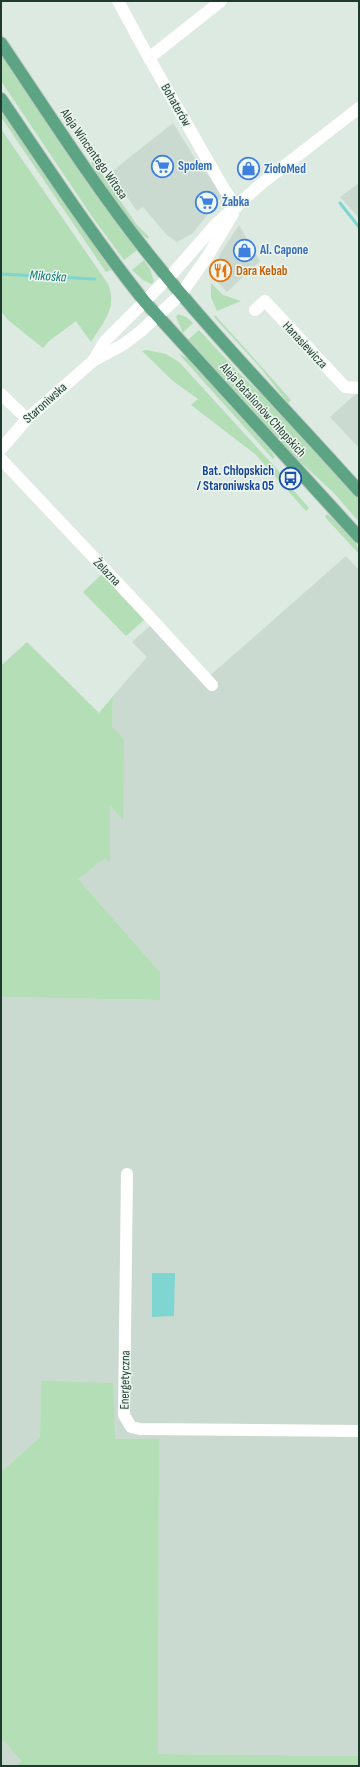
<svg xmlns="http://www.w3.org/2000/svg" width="360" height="1767" viewBox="0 0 360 1767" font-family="'Sofia Sans Condensed',sans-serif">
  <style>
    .built { fill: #cbdad0 }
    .green { fill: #b3deb6 }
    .water { fill: #7fd5d1 }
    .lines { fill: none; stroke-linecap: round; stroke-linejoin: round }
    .stream { stroke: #7fd5d1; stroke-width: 3 }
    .major-casing { stroke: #c0c8c4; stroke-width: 14 }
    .minor { stroke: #fff; stroke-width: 12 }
    .major { stroke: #5da484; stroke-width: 12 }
    .labels { text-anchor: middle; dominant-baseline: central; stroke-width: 3; stroke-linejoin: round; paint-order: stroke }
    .street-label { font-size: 13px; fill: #1d3a2d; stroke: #edf7f0 }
    .shop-label { font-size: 13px; font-weight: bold; fill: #366cbe; stroke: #edf7f0; text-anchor: start }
    .food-label { font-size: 13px; font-weight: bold; fill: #c56008; stroke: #edf7f0; text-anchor: start }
    .transit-label { font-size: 13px; font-weight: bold; fill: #164399; stroke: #edf7f0; text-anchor: end }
    .water-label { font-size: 14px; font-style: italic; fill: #147a77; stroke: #edf7f0 }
  </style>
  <rect width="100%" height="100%" fill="#dceae1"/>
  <g class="built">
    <path d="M173,123l31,50 2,-1 16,24 -29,37 -16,9 -11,-8 -23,-27 -6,4 -27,-38z"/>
    <path d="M359,183v35l-19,-21z"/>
    <path d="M239,225l21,36 -33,31 -14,-15 7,-23z"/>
    <path d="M359,391v57l-29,-31z"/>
    <path d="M346,556l13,14v1186l-201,-2 1,-315 -45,1 -73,-59 -1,56 -39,35v-475l159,3v-28l-82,-93 27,-22 4,5 1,-56 12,13 -10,-92 1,-31 34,-39 -15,-15 19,-17 54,55z"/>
    <path d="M1,1738l20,23 -5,5h-15z"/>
  </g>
  <g class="green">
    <path d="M1,54l136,196 -13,10 -31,-42 -92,-137z"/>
    <path d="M1,111l110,159 -5,2 -105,-155z"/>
    <path d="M1,129l107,155c10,24 -5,38 -17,58l-15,-21 -27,20 -6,7 -35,-28 -7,-9z"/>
    <path d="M93,161l44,64 12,12 -1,2c-21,-16 -45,-53 -57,-77z"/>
    <path d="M144,260l6,9 4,12 -2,3 -9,-4 -11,-10z"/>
    <path d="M211,283l12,12 18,6 -24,10 -6,-14z"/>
    <path d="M178,314l8,3 7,6 -10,10 -7,-16z"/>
    <path d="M215,315l76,85 -3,3 -28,-36 -46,-50z"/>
    <path d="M199,330l40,43 44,42 76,84v23l-25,-29 -39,-36 -107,-117z"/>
    <path d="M147,350l19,4 13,8 105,115 4,7 21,24 -3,3 -51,-57 -64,-49 7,-6 -25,-18 -31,-30z"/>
    <path d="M178,353l14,8 69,77 14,19 -2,2z"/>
    <path d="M327,514c11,10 32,24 32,40l-34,-37z"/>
    <path d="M102,574l42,46 -18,16 -43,-44z"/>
    <path d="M27,642l72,71 14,-17 -1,31 12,12 -1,81 -13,-14v57l-5,-5 -27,21 82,93v28l-159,-3v-334l2,1z"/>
    <path d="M41,1381l72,2 2,56h44l-1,315 201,2v10h-343l5,-5 -20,-23v-266l39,-35z"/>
  </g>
  <path class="water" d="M152,1273h23l-1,43 -22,1z"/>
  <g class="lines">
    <g class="stream">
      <path d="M340,203l19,24"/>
      <path d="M1,274l94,5"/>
    </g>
    <defs>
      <g id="major">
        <path d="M1,43c47,70 93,142 145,208 66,84 142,160 213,240"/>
        <path d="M1,99c47,69 92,138 144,203l214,235"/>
      </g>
    </defs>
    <use href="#major" class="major-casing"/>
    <g class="minor">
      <path d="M118,1l31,57 75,131 13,18"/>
      <path d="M149,58l72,-57"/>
      <path d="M255,310l10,-9 80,86 14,1"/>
      <path d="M93,361l12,-20 69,-69 42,-48 45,-40 98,-76"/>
      <path d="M1,394l26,25"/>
      <path d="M1,449l26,-30 66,-58 31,-17 17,-13 40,-37 26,-37 26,-43"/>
      <path d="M1,459l147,156 64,70"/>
      <path d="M127,1174l-3,241 7,12 9,2 219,2"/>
    </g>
    <use href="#major" class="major"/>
  </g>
  <defs>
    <symbol id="supermarket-ring" viewBox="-11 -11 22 22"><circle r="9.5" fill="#edf7f0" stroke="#3f7fe0" stroke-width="1.5"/><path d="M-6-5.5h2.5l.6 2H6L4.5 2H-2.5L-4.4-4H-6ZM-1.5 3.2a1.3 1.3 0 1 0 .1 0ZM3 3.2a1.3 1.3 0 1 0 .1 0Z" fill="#3f7fe0"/></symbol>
    <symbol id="shop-ring" viewBox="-11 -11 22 22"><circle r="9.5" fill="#edf7f0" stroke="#3f7fe0" stroke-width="1.5"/><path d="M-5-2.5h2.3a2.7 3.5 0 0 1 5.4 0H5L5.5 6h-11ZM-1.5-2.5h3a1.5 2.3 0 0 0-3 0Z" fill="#3f7fe0"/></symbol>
    <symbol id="restaurant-ring" viewBox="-11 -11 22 22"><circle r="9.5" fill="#edf7f0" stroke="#e8710a" stroke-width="1.5"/><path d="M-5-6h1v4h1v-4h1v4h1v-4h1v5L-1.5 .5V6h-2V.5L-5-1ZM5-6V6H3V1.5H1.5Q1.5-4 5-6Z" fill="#e8710a"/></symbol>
    <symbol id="bus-ring" viewBox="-11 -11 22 22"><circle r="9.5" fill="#edf7f0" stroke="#1a4fb4" stroke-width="1.5"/><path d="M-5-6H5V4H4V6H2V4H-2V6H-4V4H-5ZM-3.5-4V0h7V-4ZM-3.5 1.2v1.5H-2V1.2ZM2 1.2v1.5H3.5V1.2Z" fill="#1a4fb4"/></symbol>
  </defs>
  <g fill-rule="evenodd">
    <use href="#supermarket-ring" x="150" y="154" width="25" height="25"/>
    <use href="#shop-ring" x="236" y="156" width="25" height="25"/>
    <use href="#supermarket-ring" x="194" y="190" width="25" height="25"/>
    <use href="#shop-ring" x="232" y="238" width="25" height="25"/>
    <use href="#restaurant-ring" x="208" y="258" width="25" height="25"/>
    <use href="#bus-ring" x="278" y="466" width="25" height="25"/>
  </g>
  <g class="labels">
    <g class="street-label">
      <text transform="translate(176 105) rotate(60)">Bohaterów</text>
      <text transform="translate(94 154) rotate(55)">Aleja Wincentego Witosa</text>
      <text transform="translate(305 345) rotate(47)">Hanasiewicza</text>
      <text transform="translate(45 403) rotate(-42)">Staroniwska</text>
      <text transform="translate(263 410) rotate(48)">Aleja Batalionów Chłopskich</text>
      <text transform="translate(107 572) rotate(46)">Żelazna</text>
      <text transform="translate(125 1380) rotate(-89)">Energetyczna</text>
    </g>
    <g class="shop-label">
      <text x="178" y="166">Społem</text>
      <text x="264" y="169">ZiołoMed</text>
      <text x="222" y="202">Żabka</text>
      <text x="260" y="250">Al. Capone</text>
    </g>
    <g class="food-label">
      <text x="236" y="271">Dara Kebab</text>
    </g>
    <g class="transit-label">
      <text x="274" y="471">Bat. Chłopskich<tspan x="274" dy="15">/ Staroniwska 05</tspan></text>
    </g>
    <g class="water-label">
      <text transform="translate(48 276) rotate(3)">Mikośka</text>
    </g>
  </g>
  <rect width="360" height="1767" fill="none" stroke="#1d3a2d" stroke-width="4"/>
</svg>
